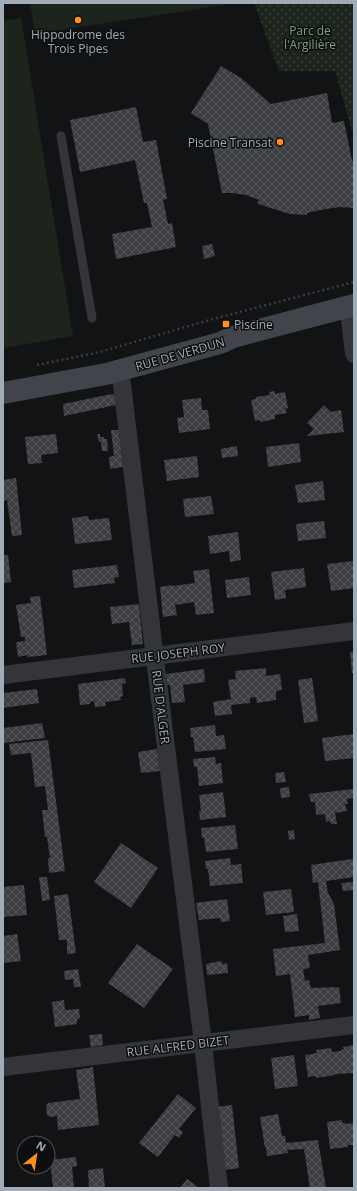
<svg xmlns="http://www.w3.org/2000/svg" width="357" height="1191" viewBox="0 0 357 1191" font-family="'Open Sans',sans-serif">
  <style>
    .grass { fill: #1c241c }
    .park { fill: url(#park-dots) }
    .building { fill: url(#building-cross-hatch) }
    .lines { fill: none; stroke-linecap: round; stroke-linejoin: round }
    .path { stroke: #393c41; stroke-width: 2.5; stroke-dasharray: 2 3; stroke-linecap: butt }
    .lane { stroke: #33353a; stroke-width: 9 }
    .street { stroke: #33353a; stroke-width: 18 }
    .secondary { stroke: #41444a; stroke-width: 22 }
    .poi-dot { fill: #ff8d1f; stroke: #0d0e0f; stroke-width: 1.5 }
    .labels { text-anchor: middle; dominant-baseline: central; stroke-width: 3; stroke-linejoin: round; paint-order: stroke }
    .park-label { font-size: 12px; fill: #7ca377; stroke: #0d0e0f }
    .poi-label { font-size: 12px; fill: #a2acb6; stroke: #0d0e0f }
    .street-label { font-size: 12px; fill: #a2acb6; stroke: #0d0e0f }
  </style>
  <defs>
    <pattern id="park-dots" width="8" height="8" patternUnits="userSpaceOnUse"><rect width="8" height="8" fill="#1c241c"/><path d="M2 2h.1M6 6h.1" fill="none" stroke="#3a413b" stroke-width="1.8" stroke-linecap="round"/></pattern>
    <pattern id="building-cross-hatch" width="8" height="8" patternUnits="userSpaceOnUse"><rect width="8" height="8" fill="#3c3e42"/><path d="M0 0l8 8M0 8l8-8" fill="none" stroke="#55575b"/></pattern>
  </defs>
  <rect width="100%" height="100%" fill="#121314"/>
  <g class="grass">
    <path d="M30,3h207l-202,31z"/>
    <path d="M21,18l52,318 -70,12v-327z"/>
  </g>
  <path class="park" d="M254,3h100v135l-19,-67h-56z"/>
  <g class="building">
    <path d="M221,66l20,12 30,26 56,-11 5,30 12,-2 8,40 2,-1v48l-15,-1 -19,3 -13,3v2l-17,-1 -29,-9 -4,-2 2,-3 -13,-5 -14,-2h-10l-14,-69 -17,-11z"/>
    <path d="M136,107l7,35 13,-2 11,59 -4,1 5,24 4,-1 4,24 -60,12 -4,-25 40,-7 -5,-24h-3l-9,-43 -55,12 -10,-52z"/>
    <path d="M212,244l3,12 -11,3 -2,-13z"/>
    <path d="M275,391v3l10,-2 3,16 -3,1 2,4 -12,2v4l-14,3 -1,-2 -5,1 -4,-21 5,-1v-2l14,-2 -1,-3z"/>
    <path d="M112,394l3,1 1,10 -52,11 -1,-12z"/>
    <path d="M201,398l1,12h6l2,19 -31,4 -2,-15 7,-1 -2,-17z"/>
    <path d="M324,405l7,7 10,-2 3,22 -37,4 7,-7 -7,-6z"/>
    <path d="M111,430h8l4,37 -13,2 -1,-12 5,-1z"/>
    <path d="M56,434l2,19 -17,2 1,8 -14,1 -3,-27z"/>
    <path d="M97,434h3v3h4v2h3l1,12h-6l-1,-9h-2z"/>
    <path d="M299,443l2,19 -33,5 -2,-20z"/>
    <path d="M237,446l1,10 -16,2 -1,-9z"/>
    <path d="M197,456l2,21 -32,4 -3,-21z"/>
    <path d="M16,478l6,57 -10,1 -5,-36 -4,1v-21z"/>
    <path d="M323,481l2,19 -27,3 -3,-18z"/>
    <path d="M211,496l3,18 -29,3 -2,-18z"/>
    <path d="M88,516l1,4 20,-2 3,22 -37,4 -3,-26z"/>
    <path d="M324,521l2,17 -28,3 -2,-17z"/>
    <path d="M238,532l3,28 -11,2 -1,-11 -19,3 -2,-18z"/>
    <path d="M3,555h5l3,27 -8,1z"/>
    <path d="M354,561v27l-23,3 -4,-27z"/>
    <path d="M117,565l2,12 -5,1 1,5 -41,5 -2,-18z"/>
    <path d="M304,568l2,19 -21,3 1,8 -11,2 -4,-28z"/>
    <path d="M209,569l5,44 -18,2 -2,-13 -19,3 2,10 -14,2 -3,-30 12,-2 1,1 22,-3 -2,-12z"/>
    <path d="M249,577l2,18 -24,3 -2,-18z"/>
    <path d="M40,596l7,59 -20,2v-2l-9,2 -2,-15 9,-1v-4h-4l-5,-32 15,-2 -1,-6z"/>
    <path d="M139,604l4,40 -11,1 -3,-23 -17,2 -2,-17z"/>
    <path d="M350,652h4v21h-2z"/>
    <path d="M266,668v8l14,-2 2,16 -6,1v9l-19,3 -1,-6 -6,1v5l-19,2 1,9 -17,2 -2,-14 18,-3 -3,-19 8,-1 -1,-8z"/>
    <path d="M204,669l1,13 -22,3 2,17 -13,1 -2,-18h-3l-1,-11z"/>
    <path d="M125,678l1,5 -4,1 1,12 -3,1 1,3 -16,2 1,4 -11,1 -1,-6 -4,1v2l-10,1 -2,-21z"/>
    <path d="M312,678l6,43 -14,2 -6,-43z"/>
    <path d="M37,689l2,14 -36,5v-15z"/>
    <path d="M42,723l3,15 -42,5v-15z"/>
    <path d="M215,725l1,11 8,-1 2,14 -31,3 -2,-15h-2l-1,-9z"/>
    <path d="M354,734v24l-29,3 -3,-23z"/>
    <path d="M48,740l17,131 -16,2 -1,-15h2l-3,-21h-2l-3,-27h6l-3,-24 -10,1 -4,-34 -20,2 -2,-11z"/>
    <path d="M157,749l3,22 -19,2 -3,-21z"/>
    <path d="M215,757l1,7 5,-1 2,20 -24,3 -2,-19h-3l-1,-8z"/>
    <path d="M284,772l2,10 -10,1 -1,-10z"/>
    <path d="M289,787l1,10 -9,1 -1,-10z"/>
    <path d="M354,789v9l-7,1 1,5h-3l2,7 -12,2 2,11h-6l-1,-3 -4,1 -1,-8 -9,1 -1,-13h-4l-2,-8z"/>
    <path d="M223,792l3,25 -26,3 -1,-9h2l-2,-16z"/>
    <path d="M235,825l3,24 -32,3 -2,-15 -2,1 -1,-10z"/>
    <path d="M294,830l1,9 -6,1 -1,-9z"/>
    <path d="M121,843l37,25 -27,40 -37,-26z"/>
    <path d="M230,858l1,7 10,-1 2,19 -33,3 -2,-17h-2l-1,-8z"/>
    <path d="M352,859l2,1v17l-28,4 2,12 6,11 6,46 -32,5 2,13 -7,1 2,12 4,-1 2,8 28,-1 2,16 -23,3 2,12 -11,2v-5l-14,2 -5,-43 -14,2 -3,-27 52,-6 -7,-61 -5,1 -2,-18z"/>
    <path d="M39,877h8l3,23 -8,1z"/>
    <path d="M354,882v8l-11,1 -2,-8z"/>
    <path d="M24,885l3,30 -24,2v-30z"/>
    <path d="M291,889l3,23 -28,3 -3,-23z"/>
    <path d="M68,894l8,59 -9,1v-14h-8l-5,-44z"/>
    <path d="M227,899l3,22 -9,1 -1,-4 -21,2 -3,-17z"/>
    <path d="M297,914l2,17 -14,1 -2,-16z"/>
    <path d="M17,934l4,27 -18,2v-27z"/>
    <path d="M137,944l36,25 -29,39 -36,-25z"/>
    <path d="M221,961l1,3 5,-1 1,10 -21,2 -1,-11z"/>
    <path d="M78,969l3,18h-7l-1,-8 -8,1 -1,-9z"/>
    <path d="M64,1000l1,10 14,-1 1,9 -3,1v5l-22,3 -3,-25z"/>
    <path d="M102,1034l1,11 -12,2 -2,-12z"/>
    <path d="M354,1045v28l-19,1v1l-19,3v-2l-8,1 -3,-22 9,-1v-1h3l-1,-3 15,-2 1,4 9,-1v-1l3,-1 -1,-2z"/>
    <path d="M294,1055l4,31 -23,3 -4,-31z"/>
    <path d="M93,1067l6,58 -41,5 -1,-14 -7,1 -3,-2 -1,-9 2,-3 32,-4 -4,-29z"/>
    <path d="M178,1094l18,14 -17,21 4,3 -4,6 -4,-3 -17,22 -19,-14z"/>
    <path d="M232,1105l7,63 -15,2 -8,-63z"/>
    <path d="M278,1114l4,22h3l1,7 32,-3 8,48h-16l-6,-39 -17,1 1,3 -21,3 -1,-9 -1,1 -5,-31z"/>
    <path d="M342,1120v3l3,-1v2l9,-1v22h-6v2l-18,2 -3,-27z"/>
    <path d="M76,1157l1,9 -5,1 2,21h-21l-3,-28z"/>
    <path d="M103,1168l2,20h-16l-1,-18z"/>
    <path d="M187,1179l12,9h-19z"/>
  </g>
  <g class="lines">
    <g class="path">
      <path d="M349,3l5,2"/>
      <path d="M37,365l63,-13 113,-33 141,-37"/>
    </g>
    <path class="lane" d="M61,136l31,182"/>
    <g class="street">
      <path d="M347,307l3,12 4,35"/>
      <path d="M118,371l4,13 34,283 47,376 16,145"/>
      <path d="M3,675l351,-44"/>
      <path d="M3,1067l351,-42"/>
    </g>
    <path class="secondary" d="M3,393l103,-19 114,-31 13,-6 121,-32"/>
  </g>
  <g class="poi-dot">
    <circle cx="78" cy="20" r="4"/>
    <circle cx="280" cy="142" r="4"/>
    <rect x="222" y="320" width="8" height="8" rx="2"/>
  </g>
  <g class="labels">
    <g class="park-label">
      <text x="310" y="30">Parc de<tspan x="310" dy="14">l'Argilière</tspan></text>
    </g>
    <g class="poi-label">
      <text x="78" y="34">Hippodrome des<tspan x="78" dy="14">Trois Pipes</tspan></text>
      <text x="272" y="142" text-anchor="end">Piscine Transat</text>
      <text x="234" y="324" text-anchor="start">Piscine</text>
    </g>
    <g class="street-label">
      <text transform="translate(180 354) rotate(-16)">RUE DE VERDUN</text>
      <text transform="translate(178 653) rotate(-7)">RUE JOSEPH ROY</text>
      <text transform="translate(161 707) rotate(83)">RUE D'ALGER</text>
      <text transform="translate(178 1046) rotate(-7)">RUE ALFRED BIZET</text>
    </g>
  </g>
  <rect width="357" height="1191" fill="none" stroke="#a2acb6" stroke-width="8"/>
  <g transform="translate(36 1155) rotate(30)"><circle r="19" fill="#0d0e0f" stroke="#494d52"/>
  <path d="M0-3L7 15L0 10L-7 15Z" fill="#ff8d1f"/>
  <text y="-6" font-size="11" font-weight="bold" text-anchor="middle" fill="#a2acb6">N</text>
  </g>
</svg>
